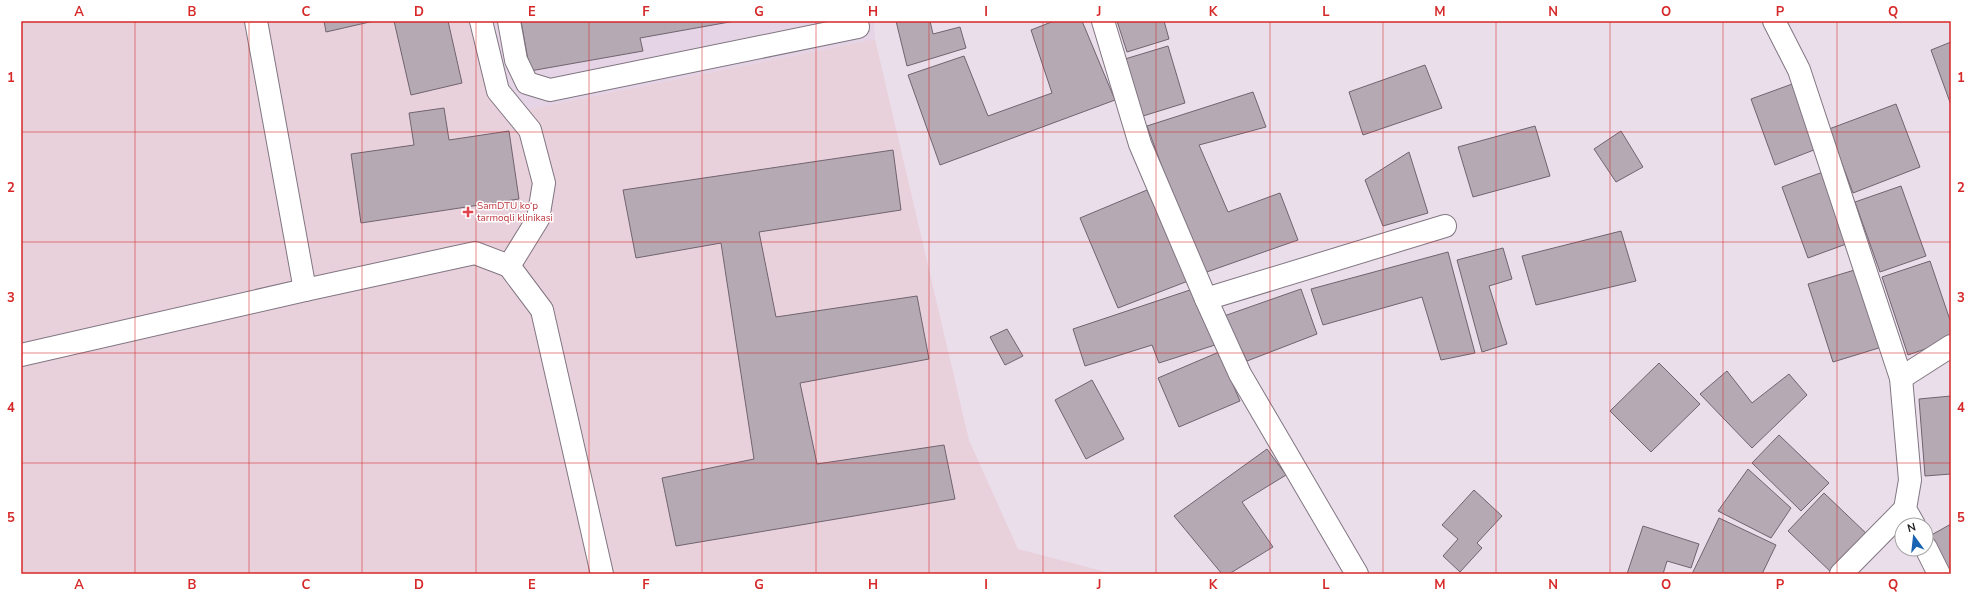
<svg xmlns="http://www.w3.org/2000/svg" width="1972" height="595" viewBox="0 0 1972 595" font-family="'Nunito Sans',sans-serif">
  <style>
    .built { fill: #e5d3e6 }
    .medical { fill: #e9d1dc }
    .building { fill: #b5a9b4; stroke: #70646f }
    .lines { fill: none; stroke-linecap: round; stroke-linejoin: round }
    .minor-casing { stroke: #817682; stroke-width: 24 }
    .minor { stroke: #fff; stroke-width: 22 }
    .grid { fill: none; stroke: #d62828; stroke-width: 1; stroke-opacity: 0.55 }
    .health-dot { fill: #e0444e; stroke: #fff; stroke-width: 1.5 }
    .labels { text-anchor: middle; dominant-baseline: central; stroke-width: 3; stroke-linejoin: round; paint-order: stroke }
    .health-label { font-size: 10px; fill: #be3a42; stroke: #fff; text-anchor: start }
    .neatline { fill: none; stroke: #d62828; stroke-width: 1.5 }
    .grid-label { font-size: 13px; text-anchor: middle; font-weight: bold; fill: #d62828 }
  </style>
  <rect width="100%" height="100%" fill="#eadeeb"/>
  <path class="built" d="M494,21h380l1,18 -364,74z"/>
  <path class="medical" d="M21,21h472l18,92 364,-74 94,401 49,109 96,25h-1093z"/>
  <g class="building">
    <path d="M324,21h50l-48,11z"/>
    <path d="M394,21h54l14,62 -51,12z"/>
    <path d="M521,21h214l-95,17 3,13 -113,20z"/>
    <path d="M896,21h34l3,13 27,-7 6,21 -59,18z"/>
    <path d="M1054,21h28l33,79 -175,65 -32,-90 56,-19 24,60 64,-23 -21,-63z"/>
    <path d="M1117,21h47l5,18 -42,13z"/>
    <path d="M1951,42v63l-20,-55z"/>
    <path d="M1168,46l17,57 -42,13 -18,-57z"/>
    <path d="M1425,65l17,43 -79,27 -14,-43z"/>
    <path d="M1795,83l24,65 -44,17 -24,-66z"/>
    <path d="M1253,92l13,35 -67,18 29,67 52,-19 18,47 -97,34 -54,-148z"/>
    <path d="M1896,104l24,63 -67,26 -24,-64z"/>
    <path d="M444,108l5,32 60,-9 10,68 -158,24 -10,-69 63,-9 -5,-32z"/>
    <path d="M1535,126l15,50 -77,21 -15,-50z"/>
    <path d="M1621,131l22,36 -27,15 -22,-33z"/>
    <path d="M893,150l8,60 -142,22 17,85 141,-21 12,63 -129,24 17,81 127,-19 11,54 -279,47 -14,-68 92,-19 -33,-216 -85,15 -13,-68z"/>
    <path d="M1409,152l19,61 -45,13 -18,-46z"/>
    <path d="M1823,172l26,71 -41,15 -26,-71z"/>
    <path d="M1901,186l25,70 -46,16 -25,-70z"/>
    <path d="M1147,190l41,91 -70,27 -38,-90z"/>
    <path d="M1621,231l15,50 -100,24 -14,-49z"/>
    <path d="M1503,248l9,31 -23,7 18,58 -25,8 -25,-92z"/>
    <path d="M1448,252l27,101 -34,7 -19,-63 -99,28 -12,-36z"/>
    <path d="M1930,261l21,62v17l-43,15 -26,-78z"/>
    <path d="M1858,269l24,78 -49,15 -25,-78z"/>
    <path d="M1193,289l22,56 -56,18 -7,-18 -67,21 -12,-37z"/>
    <path d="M1301,289l16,45 -70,27 -23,-45z"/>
    <path d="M1007,329l16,27 -18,9 -15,-28z"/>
    <path d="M1219,352l21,49 -61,26 -21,-49z"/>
    <path d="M1659,363l41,41 -49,48 -41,-41z"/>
    <path d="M1727,371l25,32 37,-29 18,21 -55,53 -52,-54z"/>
    <path d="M1092,380l32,59 -38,20 -31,-59z"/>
    <path d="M1951,396v78l-26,2 -6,-77z"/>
    <path d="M1779,435l50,48 -28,28 -49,-48z"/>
    <path d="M1267,449l19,26 -44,27 31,45 -44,27h-7l-48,-58z"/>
    <path d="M1748,469l43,39 -20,30 -53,-27z"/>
    <path d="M1474,490l28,26 -25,27 5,5 -22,24 -17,-16 15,-17 -16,-14z"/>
    <path d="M1824,493l46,44 -37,37 -45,-43z"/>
    <path d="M1719,518l57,27 -14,29h-70z"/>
    <path d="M1951,524v50h-2l-23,-36z"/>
    <path d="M1643,526l56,18 -8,24 -24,-7 -4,13h-36z"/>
  </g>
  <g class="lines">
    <defs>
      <g id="minor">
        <path d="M256,21l49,269 170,-37 34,13 33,44 60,264"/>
        <path d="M481,21l17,70 32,39 14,53 -6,36 -29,47"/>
        <path d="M509,21l7,39 11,23 23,7 308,-63"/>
        <path d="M1103,21l37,123 66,155 34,75 117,200"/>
        <path d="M1774,21l25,49 102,308 9,102 -5,29 9,16"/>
        <path d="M1206,299l239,-73"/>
        <path d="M21,355l284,-65"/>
        <path d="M1901,378l50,-32"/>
        <path d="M1926,548l13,26"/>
        <path d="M1841,574l64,-65"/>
      </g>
    </defs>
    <use href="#minor" class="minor-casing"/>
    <use href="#minor" class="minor"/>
  </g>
  <path class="grid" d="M135,21v553M249,21v553M362,21v553M476,21v553M589,21v553M702,21v553M816,21v553M929,21v553M1043,21v553M1156,21v553M1270,21v553M1383,21v553M1496,21v553M1610,21v553M1723,21v553M1837,21v553M21,132h1930M21,242h1930M21,353h1930M21,463h1930"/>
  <path class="health-dot" d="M466 206h4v4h4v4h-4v4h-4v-4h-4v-4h4z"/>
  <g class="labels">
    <g class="health-label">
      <text x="477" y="206">SamDTU ko‘p<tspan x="477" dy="12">tarmoqli klinikasi</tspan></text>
    </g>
  </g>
  <rect width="1972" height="595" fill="none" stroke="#ffffff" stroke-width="44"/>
  <g transform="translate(1914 537) rotate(345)"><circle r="19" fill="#ffffff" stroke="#a6a5a6"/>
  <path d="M0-3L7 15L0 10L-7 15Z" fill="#1a63b3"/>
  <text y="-6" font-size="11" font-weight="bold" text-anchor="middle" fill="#211d21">N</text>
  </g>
  <rect x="22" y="22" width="1928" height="551" class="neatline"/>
  <g class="grid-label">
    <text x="79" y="16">A</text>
    <text x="192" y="16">B</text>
    <text x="306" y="16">C</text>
    <text x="419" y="16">D</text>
    <text x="532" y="16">E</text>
    <text x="646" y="16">F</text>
    <text x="759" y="16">G</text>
    <text x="873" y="16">H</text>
    <text x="986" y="16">I</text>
    <text x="1099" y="16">J</text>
    <text x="1213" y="16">K</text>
    <text x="1326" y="16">L</text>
    <text x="1440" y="16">M</text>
    <text x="1553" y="16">N</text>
    <text x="1666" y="16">O</text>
    <text x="1780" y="16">P</text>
    <text x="1893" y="16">Q</text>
    <text x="11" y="82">1</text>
    <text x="1961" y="82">1</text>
    <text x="11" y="192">2</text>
    <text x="1961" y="192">2</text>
    <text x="11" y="302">3</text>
    <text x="1961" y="302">3</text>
    <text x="11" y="412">4</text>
    <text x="1961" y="412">4</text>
    <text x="11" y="522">5</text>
    <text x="1961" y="522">5</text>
    <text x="79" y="589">A</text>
    <text x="192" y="589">B</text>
    <text x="306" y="589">C</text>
    <text x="419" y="589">D</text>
    <text x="532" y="589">E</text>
    <text x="646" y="589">F</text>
    <text x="759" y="589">G</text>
    <text x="873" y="589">H</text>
    <text x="986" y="589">I</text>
    <text x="1099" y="589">J</text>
    <text x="1213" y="589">K</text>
    <text x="1326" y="589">L</text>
    <text x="1440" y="589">M</text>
    <text x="1553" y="589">N</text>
    <text x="1666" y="589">O</text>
    <text x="1780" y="589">P</text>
    <text x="1893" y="589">Q</text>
  </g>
</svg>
